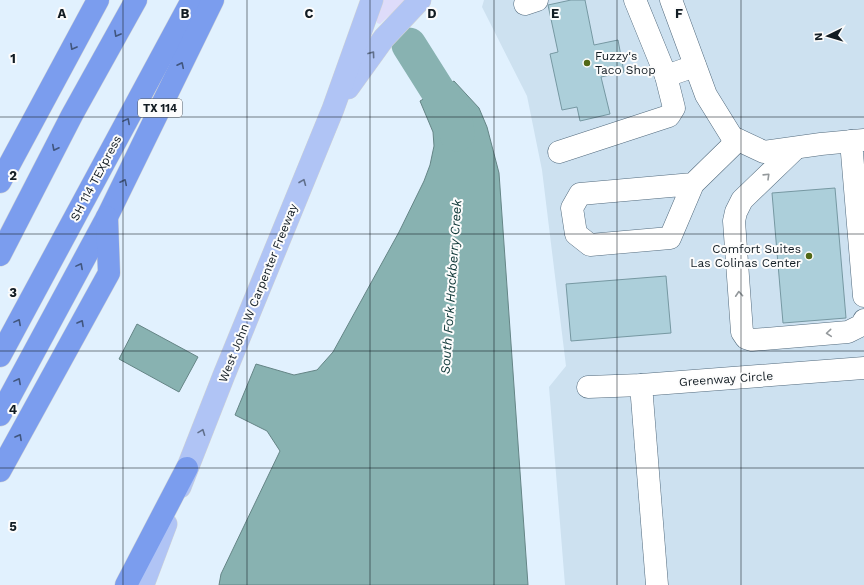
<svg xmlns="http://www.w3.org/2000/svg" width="864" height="585" viewBox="0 0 864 585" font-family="'Work Sans',sans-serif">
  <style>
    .built { fill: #cde1f0 }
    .green { fill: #dedcfa }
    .water { fill: #88b2b1; stroke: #658586 }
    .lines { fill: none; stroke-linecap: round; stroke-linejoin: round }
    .river { stroke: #88b2b1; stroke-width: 35 }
    .building { fill: #accfda; stroke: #7698a2 }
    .minor-casing { stroke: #526a7d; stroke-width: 23 }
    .major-casing { stroke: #d0d2d3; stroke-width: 23 }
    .highway-casing { stroke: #d0d2d3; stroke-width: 23 }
    .minor { stroke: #fff; stroke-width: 22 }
    .major { stroke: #b0c4f5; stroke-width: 22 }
    .highway { stroke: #7b9dee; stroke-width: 22 }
    .oneway { stroke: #41567e }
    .oneway2 { stroke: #61708c }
    .oneway3 { stroke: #94999c }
    .grid { fill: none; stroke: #121c23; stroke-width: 1; stroke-opacity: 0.55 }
    .poi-dot { fill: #516816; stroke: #fcfcfc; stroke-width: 1.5 }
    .labels { text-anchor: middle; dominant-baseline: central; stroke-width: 4; stroke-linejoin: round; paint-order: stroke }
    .shield { fill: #fcfcfc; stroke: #585f64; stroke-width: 1 }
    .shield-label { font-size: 11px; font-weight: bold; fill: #121c23 }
    .poi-label { font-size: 12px; fill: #121c23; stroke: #fcfcfc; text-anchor: start }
    .street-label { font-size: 12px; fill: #121c23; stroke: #fcfcfc }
    .water-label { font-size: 13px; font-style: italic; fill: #0d3636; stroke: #fcfcfc }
    .grid-label { font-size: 13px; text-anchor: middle; font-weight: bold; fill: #121c23; stroke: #fcfcfc; stroke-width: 4; stroke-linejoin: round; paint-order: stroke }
  </style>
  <rect width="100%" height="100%" fill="#e1f1fe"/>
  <path class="built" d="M484,0h380v585h-299l-16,-198 17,-21 -24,-196 -15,-74 -45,-89z"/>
  <path class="green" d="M383,0h23l-26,24 -3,-1 -1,-5z"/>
  <g class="water">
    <path d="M454,81l25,27 8,19 12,46 29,412h-309l2,-11 59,-123 -13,-20 -32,-16 21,-51 38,11 23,-5 16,-18 66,-120 25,-51 6,-16 4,-19 -1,-14 -13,-31z"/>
    <path d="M137,324l61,33 -19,35 -60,-33z"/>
  </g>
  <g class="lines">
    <path class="river" d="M409,45l46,73 2,16"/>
  </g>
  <g class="building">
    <path d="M571,0h14l9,45 24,-5 6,32 -23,5 9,37 -30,7 -3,-14 -15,3 -12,-56 8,-2 -10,-47z"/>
    <path d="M835,188l11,130 -63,5 -11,-130z"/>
    <path d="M666,276l5,57 -100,8 -5,-57z"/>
  </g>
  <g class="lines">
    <defs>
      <g id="minor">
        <path d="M635,0l31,76"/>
        <path d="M671,0l35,95 26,42 32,15 57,-8 43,-4"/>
        <path d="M525,4l12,-4"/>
        <path d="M851,141l13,155"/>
        <path d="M796,148l-54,52 -6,12 -2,9 8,111 4,6 6,2 96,-8 14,-7 2,-5"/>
        <path d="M559,152l110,-36 5,-8 -8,-32 29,-10"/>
        <path d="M693,184l-23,54 -80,7 -14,-11 -4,-26 8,-14 113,-10 45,-44"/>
        <path d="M641,385l16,200"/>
        <path d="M588,387l53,-2 223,-17"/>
      </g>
      <g id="major">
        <path d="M348,88l36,-50 36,-38"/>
        <path d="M180,487l44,-112 109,-266 39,-109"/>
        <path d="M143,585l23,-61"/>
      </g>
      <g id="highway">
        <path d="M0,182l98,-182"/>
        <path d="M0,255l72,-140 64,-115"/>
        <path d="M0,356l192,-356"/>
        <path d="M0,415l107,-198 106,-217"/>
        <path d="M0,471l109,-198 -2,-56"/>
        <path d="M126,585l61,-117"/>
      </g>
    </defs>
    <use href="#minor" class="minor-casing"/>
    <use href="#major" class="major-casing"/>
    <use href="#highway" class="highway-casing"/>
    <use href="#minor" class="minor"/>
    <use href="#major" class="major"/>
    <use href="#highway" class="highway"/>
  </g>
  <defs><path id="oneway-chevron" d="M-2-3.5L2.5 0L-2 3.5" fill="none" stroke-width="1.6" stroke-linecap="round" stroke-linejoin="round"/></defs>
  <g class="oneway">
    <use href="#oneway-chevron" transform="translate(117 34) rotate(119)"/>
    <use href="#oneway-chevron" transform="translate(73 47) rotate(119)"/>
    <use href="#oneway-chevron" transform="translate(181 65) rotate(-64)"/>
    <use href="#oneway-chevron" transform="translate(127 121) rotate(-62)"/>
    <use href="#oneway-chevron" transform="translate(55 148) rotate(117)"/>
    <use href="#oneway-chevron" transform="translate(124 182) rotate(-64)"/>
    <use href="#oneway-chevron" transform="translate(80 266) rotate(-62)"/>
    <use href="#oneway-chevron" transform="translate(18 322) rotate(-62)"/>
    <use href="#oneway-chevron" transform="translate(81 323) rotate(-61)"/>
    <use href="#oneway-chevron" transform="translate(18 381) rotate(-62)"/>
    <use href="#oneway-chevron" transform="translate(19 437) rotate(-61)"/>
  </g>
  <g class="oneway2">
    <use href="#oneway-chevron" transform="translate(372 54) rotate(-54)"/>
    <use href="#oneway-chevron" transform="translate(303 182) rotate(-68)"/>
    <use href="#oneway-chevron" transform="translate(202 432) rotate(-69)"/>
  </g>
  <g class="oneway3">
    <use href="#oneway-chevron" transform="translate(767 176) rotate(-44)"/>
    <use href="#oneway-chevron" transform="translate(739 294) rotate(-94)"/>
    <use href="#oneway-chevron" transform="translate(829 333) rotate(175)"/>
  </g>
  <path class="grid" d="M123,0v585M247,0v585M370,0v585M494,0v585M617,0v585M741,0v585M0,117h864M0,234h864M0,351h864M0,468h864"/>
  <g class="poi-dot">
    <circle cx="587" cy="63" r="4"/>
    <circle cx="809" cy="256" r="4"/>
  </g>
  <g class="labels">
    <rect class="shield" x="138" y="99" width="44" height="18" rx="3"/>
    <g class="shield-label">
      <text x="160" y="108">TX 114</text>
    </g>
    <g class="poi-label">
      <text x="595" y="56">Fuzzy's<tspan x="595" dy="14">Taco Shop</tspan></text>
      <text x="801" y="249" text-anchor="end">Comfort Suites<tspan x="801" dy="14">Las Colinas Center</tspan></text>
    </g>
    <g class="street-label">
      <text transform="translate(96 178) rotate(-62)">SH 114 TEXpress</text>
      <text transform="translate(258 293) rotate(-68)">West John W Carpenter Freeway</text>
      <text transform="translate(726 379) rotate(-4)">Greenway Circle</text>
    </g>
    <g class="water-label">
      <text transform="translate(451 287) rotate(-86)">South Fork Hackberry Creek</text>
    </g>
  </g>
  <g class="grid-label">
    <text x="62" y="18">A</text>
    <text x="185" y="18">B</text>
    <text x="309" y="18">C</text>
    <text x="432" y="18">D</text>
    <text x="555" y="18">E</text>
    <text x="679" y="18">F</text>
    <text x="13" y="63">1</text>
    <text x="13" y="180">2</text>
    <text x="13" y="297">3</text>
    <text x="13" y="414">4</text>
    <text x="13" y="531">5</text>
  </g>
  <g transform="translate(828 36) rotate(265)" stroke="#fcfcfc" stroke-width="3" paint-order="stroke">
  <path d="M0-3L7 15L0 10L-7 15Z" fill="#121c23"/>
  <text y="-6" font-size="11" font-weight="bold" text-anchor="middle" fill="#121c23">N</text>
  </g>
</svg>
